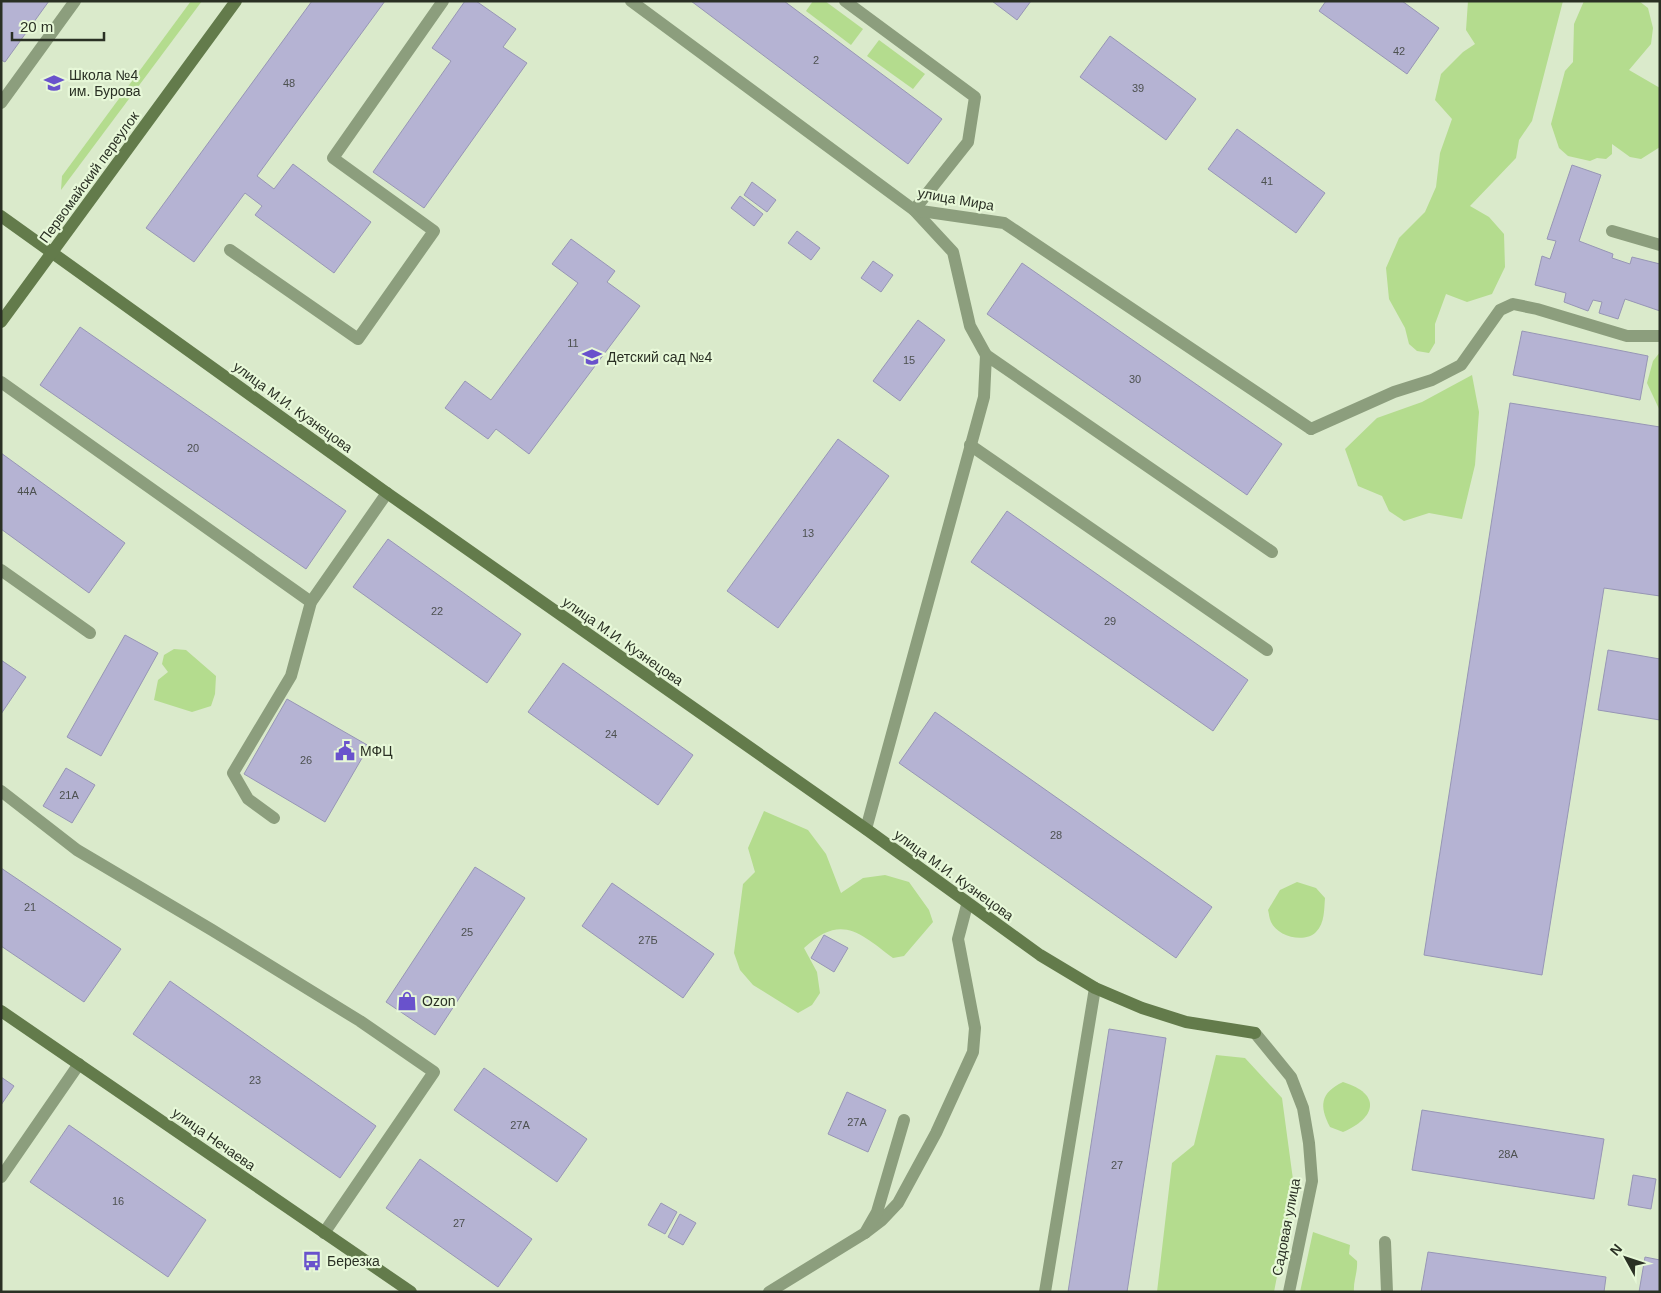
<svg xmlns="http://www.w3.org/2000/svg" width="1661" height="1293" viewBox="0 0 1661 1293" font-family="Helvetica,sans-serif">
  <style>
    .green { fill: #b4dc8e }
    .building { fill: #b5b3d3; stroke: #9796b5 }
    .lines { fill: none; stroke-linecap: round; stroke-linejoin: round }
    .lane { stroke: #8c9e7d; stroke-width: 12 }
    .street { stroke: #8c9e7d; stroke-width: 12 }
    .secondary { stroke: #637b4b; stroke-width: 12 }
    .labels { text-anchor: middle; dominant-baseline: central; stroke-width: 4.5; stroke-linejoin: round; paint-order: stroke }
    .number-label { font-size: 11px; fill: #4d5150 }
    .poi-label { font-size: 14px; fill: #2a3024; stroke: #e7f8d8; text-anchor: start }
    .street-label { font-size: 14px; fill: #2a3024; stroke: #e7f8d8 }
  </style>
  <rect width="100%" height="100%" fill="#daeacb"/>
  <g class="green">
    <path d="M191,1h11l-141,189 1,-14z"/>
    <path d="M813,1h12l38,28 -12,16 -45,-34z"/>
    <path d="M1468,1h95l-31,120 -13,19 -3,18 -46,48 19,11 15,17 1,33 -13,27 -25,8 -21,-8 -11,30v19l-6,10 -12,-2 -8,-7 -4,-16 -16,-29 -3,-31 13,-30 26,-26 11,-25 4,-34 12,-34 -17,-19 6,-26 22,-22 12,-8 -9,-14z"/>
    <path d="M1584,1h55l9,7 5,20 -2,16 -22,26 31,18v59l-19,12 -11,-2 -18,-13v10l-6,5 -9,-1 -7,3 -22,-5 -9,-8 -8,-24 14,-53 8,-9 1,-38z"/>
    <path d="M879,40l46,34 -12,15 -46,-33z"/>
    <path d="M1660,352v59l-13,-28 6,-22z"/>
    <path d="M1472,375l7,37 -4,53 -13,54 -33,-6 -25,8 -15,-10 -7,-15 -24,-10 -13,-37 32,-31 45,-16z"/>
    <path d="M174,649l12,1 30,26 -1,18 -4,12 -19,6 -38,-12 4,-20 10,-8 -6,-8 2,-9z"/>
    <path d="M764,811l44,19 18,24 15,39 22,-15 22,-3 24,7 20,28 4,12 -29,34 -11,2c-33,-25 -52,-45 -89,-10l13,24 3,21 -8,12 -14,8 -45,-28 -13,-15 -6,-17 9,-69 12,-12 -7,-24z"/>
    <path d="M1297,882l19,6 9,10c-1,11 0,25 -9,34 -12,12 -39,4 -45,-10 -2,-4 -2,-9 -3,-12l12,-20z"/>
    <path d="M1216,1055l29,3 37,40 12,89 -20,105h-117l15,-129 22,-18z"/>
    <path d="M1343,1082c39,12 33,36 0,50l-13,-5c-11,-21 -10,-34 13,-45z"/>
    <path d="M1313,1232l37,13 -1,9 8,7c1,11 -4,20 -3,31h-54z"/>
  </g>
  <g class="building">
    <path d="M1,1h48l-44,61 -4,-2z"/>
    <path d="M312,1h73l-128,175 17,13 19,-25 78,58 -37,51 -79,-58 7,-9 -17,-13 -51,69 -48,-34z"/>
    <path d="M465,1h11l40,28 -13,18 24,16 -103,145 -51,-36 78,-111 -19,-13z"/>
    <path d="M691,1h93l158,118 -34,45z"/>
    <path d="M992,1h39l-14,19z"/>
    <path d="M1326,1h76l37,27 -32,46 -88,-63z"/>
    <path d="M1110,36l86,63 -30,41 -86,-63z"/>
    <path d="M1237,129l88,64 -29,40 -88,-64z"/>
    <path d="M1572,165l29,10 -22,66 34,13 -1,4 18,6 2,-7 28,7v47l-35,-12 -7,20 -19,-6 3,-11 -9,-2 -5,11 -24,-9 2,-9 -31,-8 7,-29 8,3 6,-18 -9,-2z"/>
    <path d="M752,182l24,18 -9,12 -23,-17z"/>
    <path d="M740,196l23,18 -9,12 -23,-18z"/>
    <path d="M797,231l23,17 -9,12 -23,-17z"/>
    <path d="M571,239l44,32 -8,11 33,24 -111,148 -33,-25 -8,10 -43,-31 20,-27 26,19 87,-117 -26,-19z"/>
    <path d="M873,261l20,14 -12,17 -20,-14z"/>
    <path d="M1022,263l260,181 -35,51 -260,-181z"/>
    <path d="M918,320l27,20 -45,61 -27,-20z"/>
    <path d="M80,327l266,184 -40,58 -266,-184z"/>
    <path d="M1522,331l126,25 -8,44 -127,-25z"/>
    <path d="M1510,403l150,24v169l-56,-8 -62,387 -118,-20z"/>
    <path d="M838,439l51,37 -111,152 -51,-37z"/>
    <path d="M1,453l124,90 -36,50 -88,-64z"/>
    <path d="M1007,511l241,169 -35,51 -242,-169z"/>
    <path d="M388,539l133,95 -34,49 -134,-96z"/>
    <path d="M125,635l33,18 -57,103 -34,-19z"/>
    <path d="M1608,650l52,9v61l-62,-10z"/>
    <path d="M1,660l25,17 -25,37z"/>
    <path d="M563,663l130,92 -35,50 -130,-93z"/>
    <path d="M287,699l82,47 -44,76 -81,-48z"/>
    <path d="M935,712l277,195 -36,51 -277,-195z"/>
    <path d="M66,768l29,17 -23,38 -29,-17z"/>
    <path d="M475,867l50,31 -90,137 -49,-33z"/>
    <path d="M1,868l120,81 -37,53 -83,-56z"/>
    <path d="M612,883l102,71 -31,44 -101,-72z"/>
    <path d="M824,935l24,13 -14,24 -23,-14z"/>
    <path d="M170,981l206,145 -36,52 -207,-144z"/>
    <path d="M1109,1029l57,9 -39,254h-59z"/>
    <path d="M484,1068l103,71 -30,43 -103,-72z"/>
    <path d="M1,1077l13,9 -13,19z"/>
    <path d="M847,1092l39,18 -18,42 -40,-18z"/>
    <path d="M1422,1110l182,29 -10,60 -182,-29z"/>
    <path d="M69,1125l137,95 -38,57 -138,-95z"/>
    <path d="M420,1159l112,80 -34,48 -112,-79z"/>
    <path d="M1633,1175l23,4 -5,30 -23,-4z"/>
    <path d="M661,1203l16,9 -12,22 -17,-9z"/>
    <path d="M680,1214l16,9 -13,22 -15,-8z"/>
    <path d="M1428,1252l178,25 -2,15h-183z"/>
    <path d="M1645,1257l15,3v32h-21z"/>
  </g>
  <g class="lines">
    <g class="lane">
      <path d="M845,1l130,96 -7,45 -54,68 39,42 17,74 16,29"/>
      <path d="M1,103l74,-102"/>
      <path d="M1612,231l48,14"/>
      <path d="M230,250l128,89 76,-108 -101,-73 110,-157"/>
      <path d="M1,382l310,220"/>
      <path d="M1311,429l83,-37 38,-12 29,-15 39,-55 13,-6 24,5 90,27h33"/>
      <path d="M970,445l297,205"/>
      <path d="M1,570l89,63"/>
      <path d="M1,791l76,59 135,80 148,91 74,51 -110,161"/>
      <path d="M274,818l-26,-19 -15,-26 58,-97 20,-74 76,-109"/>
      <path d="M866,829l118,-432 2,-42 286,197"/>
      <path d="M1,1177l78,-113"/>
      <path d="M865,1233l17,-13 16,-17 38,-70 37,-81 2,-24 -17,-89 9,-34"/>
      <path d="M1385,1242l2,50"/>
      <path d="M769,1292l96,-59 12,-21 27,-92"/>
      <path d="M1045,1292l50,-304"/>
    </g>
    <g class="street">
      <path d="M631,1l283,209 90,13 307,206"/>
      <path d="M1255,1033l36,44 12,31 6,35 3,38 -23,111"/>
    </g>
    <g class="secondary">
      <path d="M1,216l386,277 479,336 174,126 55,33 47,20 44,14 69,11"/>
      <path d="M1,322l235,-321"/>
      <path d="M1,1011l410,281"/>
    </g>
  </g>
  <defs>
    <symbol id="school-bare" viewBox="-9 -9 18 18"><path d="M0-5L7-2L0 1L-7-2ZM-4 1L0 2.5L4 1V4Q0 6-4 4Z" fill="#6952cc" stroke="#e7f8d8" stroke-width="2.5" paint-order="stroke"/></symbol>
    <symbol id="civic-bare" viewBox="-9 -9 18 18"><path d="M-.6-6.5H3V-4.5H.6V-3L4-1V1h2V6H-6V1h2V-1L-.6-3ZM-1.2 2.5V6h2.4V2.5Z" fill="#6952cc" stroke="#e7f8d8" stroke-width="2.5" paint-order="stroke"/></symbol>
    <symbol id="shop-bare" viewBox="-9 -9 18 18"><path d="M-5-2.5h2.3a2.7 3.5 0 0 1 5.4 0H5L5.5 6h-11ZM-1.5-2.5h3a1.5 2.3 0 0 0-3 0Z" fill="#6952cc" stroke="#e7f8d8" stroke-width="2.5" paint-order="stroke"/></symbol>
    <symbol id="bus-bare" viewBox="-9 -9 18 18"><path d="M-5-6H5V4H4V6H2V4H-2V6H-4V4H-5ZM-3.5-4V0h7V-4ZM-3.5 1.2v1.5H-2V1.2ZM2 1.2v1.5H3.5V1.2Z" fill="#6952cc" stroke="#e7f8d8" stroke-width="2.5" paint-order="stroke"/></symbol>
  </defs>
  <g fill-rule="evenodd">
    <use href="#school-bare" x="40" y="69" width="28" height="28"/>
    <use href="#school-bare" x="578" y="343" width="28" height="28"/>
    <use href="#civic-bare" x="331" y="737" width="28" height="28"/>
    <use href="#shop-bare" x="393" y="987" width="28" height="28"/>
    <use href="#bus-bare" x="298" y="1247" width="28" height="28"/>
  </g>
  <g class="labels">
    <g class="number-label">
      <text x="1399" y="51">42</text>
      <text x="816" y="60">2</text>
      <text x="289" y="83">48</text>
      <text x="1138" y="88">39</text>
      <text x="1267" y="181">41</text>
      <text x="573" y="343">11</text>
      <text x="909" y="360">15</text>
      <text x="1135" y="379">30</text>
      <text x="193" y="448">20</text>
      <text x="27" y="491">44А</text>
      <text x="808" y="533">13</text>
      <text x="437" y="611">22</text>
      <text x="1110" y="621">29</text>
      <text x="611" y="734">24</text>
      <text x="306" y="760">26</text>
      <text x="69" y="795">21А</text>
      <text x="1056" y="835">28</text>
      <text x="30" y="907">21</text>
      <text x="467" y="932">25</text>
      <text x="648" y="940">27Б</text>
      <text x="255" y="1080">23</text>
      <text x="857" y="1122">27А</text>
      <text x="520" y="1125">27А</text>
      <text x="1508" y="1154">28А</text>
      <text x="1117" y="1165">27</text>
      <text x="118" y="1201">16</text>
      <text x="459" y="1223">27</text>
    </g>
    <g class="poi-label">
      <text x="69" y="75">Школа №4<tspan x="69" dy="16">им. Бурова</tspan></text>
      <text x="607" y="357">Детский сад №4</text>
      <text x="360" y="751">МФЦ</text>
      <text x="422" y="1001">Ozon</text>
      <text x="327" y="1261">Березка</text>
    </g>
    <g class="street-label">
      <text transform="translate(89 177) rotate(-54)">Первомайский переулок</text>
      <text transform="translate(956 199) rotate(10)">улица Мира</text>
      <text transform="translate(293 407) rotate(36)">улица М.И. Кузнецова</text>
      <text transform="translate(623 641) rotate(35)">улица М.И. Кузнецова</text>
      <text transform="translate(954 875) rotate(36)">улица М.И. Кузнецова</text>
      <text transform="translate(214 1139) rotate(35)">улица Нечаева</text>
      <text transform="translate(1286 1227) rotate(-79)">Садовая улица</text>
    </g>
  </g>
  <rect width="1661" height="1293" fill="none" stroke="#2a3024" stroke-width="5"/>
  <g transform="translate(1626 1258) rotate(310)" stroke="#e7f8d8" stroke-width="4" paint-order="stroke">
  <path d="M0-4L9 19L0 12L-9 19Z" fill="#2a3024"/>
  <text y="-8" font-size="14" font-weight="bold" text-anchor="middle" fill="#2a3024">N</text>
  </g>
  <path d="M12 32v8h92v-8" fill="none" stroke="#2a3024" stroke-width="2.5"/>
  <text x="20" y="32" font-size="15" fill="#2a3024" stroke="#e7f8d8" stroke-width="4" paint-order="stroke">20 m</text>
</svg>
